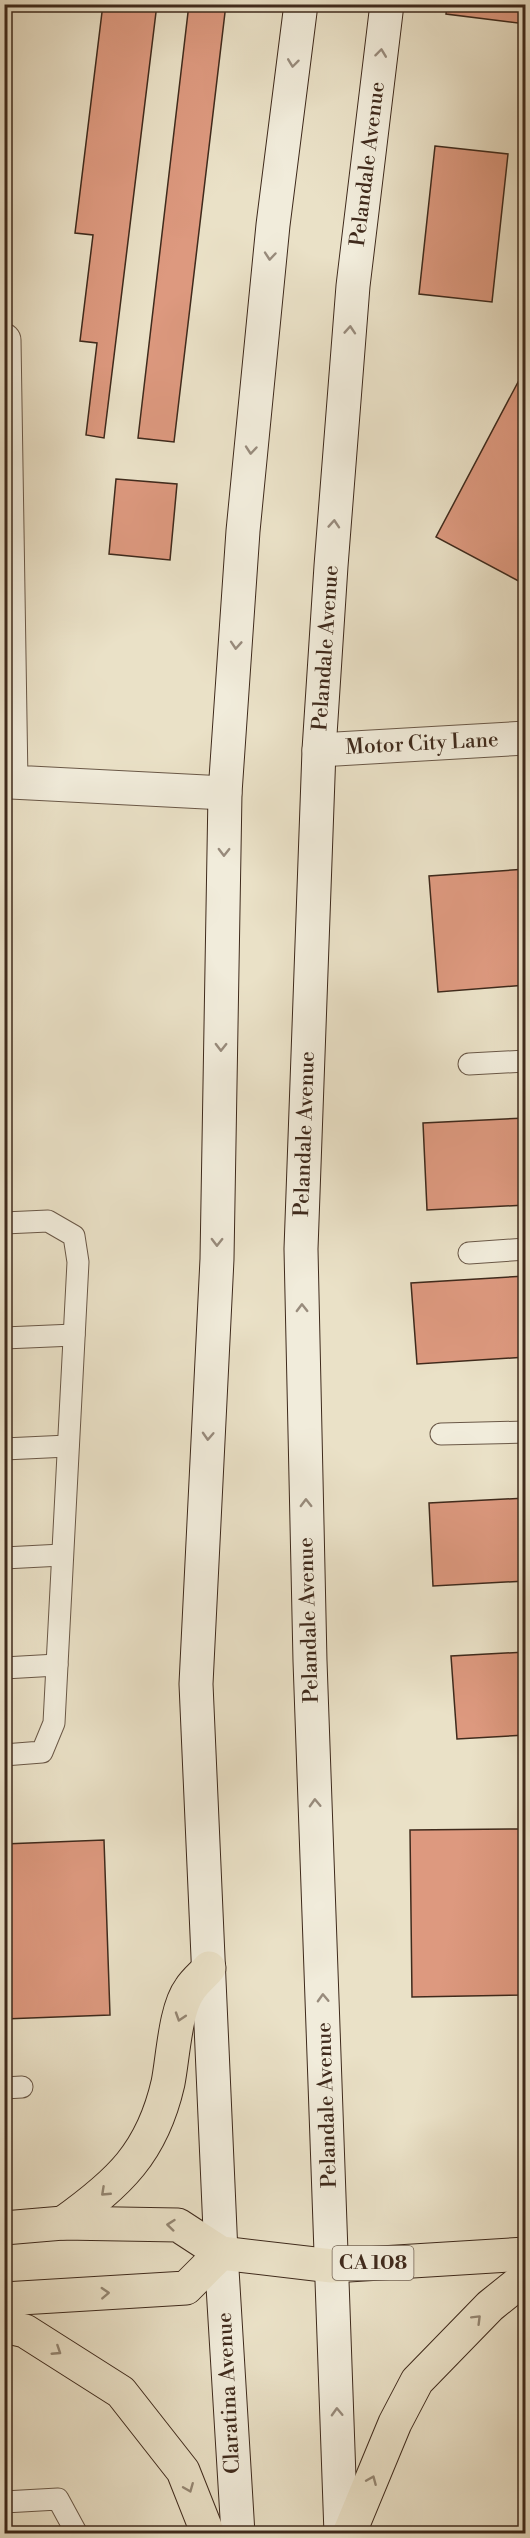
<svg xmlns="http://www.w3.org/2000/svg" width="530" height="2538" viewBox="0 0 530 2538" font-family="'Libre Bodoni',serif">
  <style>
    .building { fill: #dd997f; stroke: #3f2a1c; stroke-width: 1.5 }
    .lines { fill: none; stroke-linecap: round; stroke-linejoin: round }
    .service-casing { stroke: #6a5847; stroke-width: 23 }
    .minor-casing { stroke: #6a5847; stroke-width: 35 }
    .secondary-casing { stroke: #3f2a1c; stroke-width: 35 }
    .primary-casing { stroke: #3f2a1c; stroke-width: 35 }
    .service { stroke: #f1ecdb; stroke-width: 21 }
    .minor { stroke: #f1ecdb; stroke-width: 33 }
    .secondary { stroke: #f1ecdb; stroke-width: 33 }
    .primary { stroke: #eae1c7; stroke-width: 33 }
    .oneway { stroke: #988b7c }
    .oneway2 { stroke: #948672 }
    .labels { text-anchor: middle; dominant-baseline: central; stroke-width: 6; stroke-linejoin: round; paint-order: stroke }
    .shield { fill: #f1ecdb; stroke: #746455; stroke-width: 1.5 }
    .shield-label { font-size: 20px; font-weight: bold; fill: #3f2a1c }
    .street-label { font-size: 21px; fill: #3f2a1c; stroke: #f1ecdb }
  </style>
  <rect width="100%" height="100%" fill="#eae1c7"/>
  <filter id="stains"><feTurbulence type="fractalNoise" baseFrequency=".00333" numOctaves="4"/><feColorMatrix values="0 0 0 0 .2 0 0 0 0 .09 0 0 0 0 .02 0 0 0 .5 -.17"/></filter>
  <radialGradient id="worn" r=".72"><stop offset=".6" stop-color="#630" stop-opacity="0"/><stop offset="1" stop-color="#630" stop-opacity=".3"/></radialGradient>
  <g class="building">
    <path d="M103,4h54l-53,434 -18,-3 11,-92 -17,-2 13,-106 -18,-2z"/>
    <path d="M189,4h37l-52,438 -36,-4z"/>
    <path d="M447,4h79v20l-80,-10z"/>
    <path d="M435,146l73,8 -16,148 -73,-8z"/>
    <path d="M526,367v218l-90,-48z"/>
    <path d="M116,479l61,5 -7,76 -61,-6z"/>
    <path d="M526,869v116l-88,7 -9,-116z"/>
    <path d="M526,1118v87l-99,5 -4,-87z"/>
    <path d="M526,1276v81l-109,7 -6,-81z"/>
    <path d="M526,1498v83l-93,5 -4,-83z"/>
    <path d="M526,1652v83l-69,4 -6,-83z"/>
    <path d="M519,1769h7v77l-5,1z"/>
    <path d="M519,1829l2,166 -109,2 -2,-167z"/>
    <path d="M104,1840l6,175 -106,4v-175z"/>
  </g>
  <g class="lines">
    <defs>
      <g id="service">
        <path d="M469,1064l57,-3"/>
        <path d="M4,1223l44,-2 26,15 4,26 -24,461 -12,29 -38,3"/>
        <path d="M469,1253l57,-4"/>
        <path d="M4,1338l70,-3"/>
        <path d="M441,1434l85,-2"/>
        <path d="M4,1449l64,-3"/>
        <path d="M4,1558l58,-3"/>
        <path d="M4,1668l53,-3"/>
        <path d="M4,2088l18,-1"/>
        <path d="M4,2502l54,-3 19,35"/>
      </g>
      <g id="minor">
        <path d="M4,340l7,442 214,11"/>
        <path d="M319,750l207,-12"/>
      </g>
      <g id="secondary">
        <path d="M238,2534l-17,-281 -25,-569 21,-425 8,-466 18,-262 30,-306 28,-221"/>
        <path d="M341,2534l-31,-873 -9,-412 18,-499 12,-184 22,-280 34,-282"/>
      </g>
      <g id="primary">
        <path d="M63,2223c56,-40 89,-70 105,-140 5,-25 7,-74 22,-94 5,-8 13,-14 19,-21"/>
        <path d="M4,2228l59,-5 115,2 43,28 111,13 194,-12"/>
        <path d="M4,2299l182,-11 35,-35"/>
        <path d="M4,2326l21,5 96,61 62,79 25,63"/>
        <path d="M349,2534l46,-111 22,-42 73,-75 36,-29"/>
      </g>
    </defs>
    <use href="#service" class="service-casing"/>
    <use href="#minor" class="minor-casing"/>
    <use href="#secondary" class="secondary-casing"/>
    <use href="#primary" class="primary-casing"/>
    <use href="#service" class="service"/>
    <use href="#minor" class="minor"/>
    <use href="#secondary" class="secondary"/>
    <use href="#primary" class="primary"/>
  </g>
  <defs><path id="oneway-chevron" d="M-2-3.5L2.5 0L-2 3.5" fill="none" stroke-width="1.6" stroke-linecap="round" stroke-linejoin="round" transform="scale(1.5)"/></defs>
  <g class="oneway">
    <use href="#oneway-chevron" transform="translate(381 53) rotate(-83)"/>
    <use href="#oneway-chevron" transform="translate(293 63) rotate(97)"/>
    <use href="#oneway-chevron" transform="translate(270 256) rotate(95)"/>
    <use href="#oneway-chevron" transform="translate(350 330) rotate(-86)"/>
    <use href="#oneway-chevron" transform="translate(251 450) rotate(95)"/>
    <use href="#oneway-chevron" transform="translate(334 524) rotate(-86)"/>
    <use href="#oneway-chevron" transform="translate(236 645) rotate(94)"/>
    <use href="#oneway-chevron" transform="translate(224 852) rotate(91)"/>
    <use href="#oneway-chevron" transform="translate(221 1047) rotate(91)"/>
    <use href="#oneway-chevron" transform="translate(217 1242) rotate(91)"/>
    <use href="#oneway-chevron" transform="translate(302 1308) rotate(-91)"/>
    <use href="#oneway-chevron" transform="translate(208 1436) rotate(93)"/>
    <use href="#oneway-chevron" transform="translate(306 1503) rotate(-91)"/>
    <use href="#oneway-chevron" transform="translate(315 1803) rotate(-92)"/>
    <use href="#oneway-chevron" transform="translate(323 1998) rotate(-92)"/>
    <use href="#oneway-chevron" transform="translate(337 2412) rotate(-92)"/>
  </g>
  <g class="oneway2">
    <use href="#oneway-chevron" transform="translate(180 2017) rotate(108)"/>
    <use href="#oneway-chevron" transform="translate(105 2192) rotate(137)"/>
    <use href="#oneway-chevron" transform="translate(171 2225) rotate(-174)"/>
    <use href="#oneway-chevron" transform="translate(105 2293) rotate(-3)"/>
    <use href="#oneway-chevron" transform="translate(477 2319) rotate(-45)"/>
    <use href="#oneway-chevron" transform="translate(57 2351) rotate(33)"/>
    <use href="#oneway-chevron" transform="translate(372 2480) rotate(-67)"/>
    <use href="#oneway-chevron" transform="translate(189 2488) rotate(68)"/>
  </g>
  <g class="labels">
    <rect class="shield" x="332.5" y="2246" width="81" height="34" rx="4.5"/>
    <g class="shield-label">
      <text x="373" y="2263">CA 108</text>
    </g>
    <g class="street-label">
      <text transform="translate(368 164) rotate(-83)">Pelandale Avenue</text>
      <text transform="translate(326 648) rotate(-86)">Pelandale Avenue</text>
      <text transform="translate(422 744) rotate(-3)">Motor City Lane</text>
      <text transform="translate(305 1134) rotate(-88)">Pelandale Avenue</text>
      <text transform="translate(309 1620) rotate(-92)">Pelandale Avenue</text>
      <text transform="translate(327 2105) rotate(-92)">Pelandale Avenue</text>
      <text transform="translate(229 2393) rotate(-93)">Claratina Avenue</text>
    </g>
  </g>
  <rect width="530" height="2538" fill="none" stroke="#eae1c7" stroke-width="24"/>
  <rect x="6" y="6" width="518" height="2526" fill="none" stroke="#3f2a1c" stroke-width="3"/>
  <rect x="12" y="12" width="506" height="2514" fill="none" stroke="#3f2a1c" stroke-width="1.5"/>
  <rect width="100%" height="100%" filter="url(#stains)"/>
  <rect width="100%" height="100%" fill="url(#worn)"/>
</svg>
